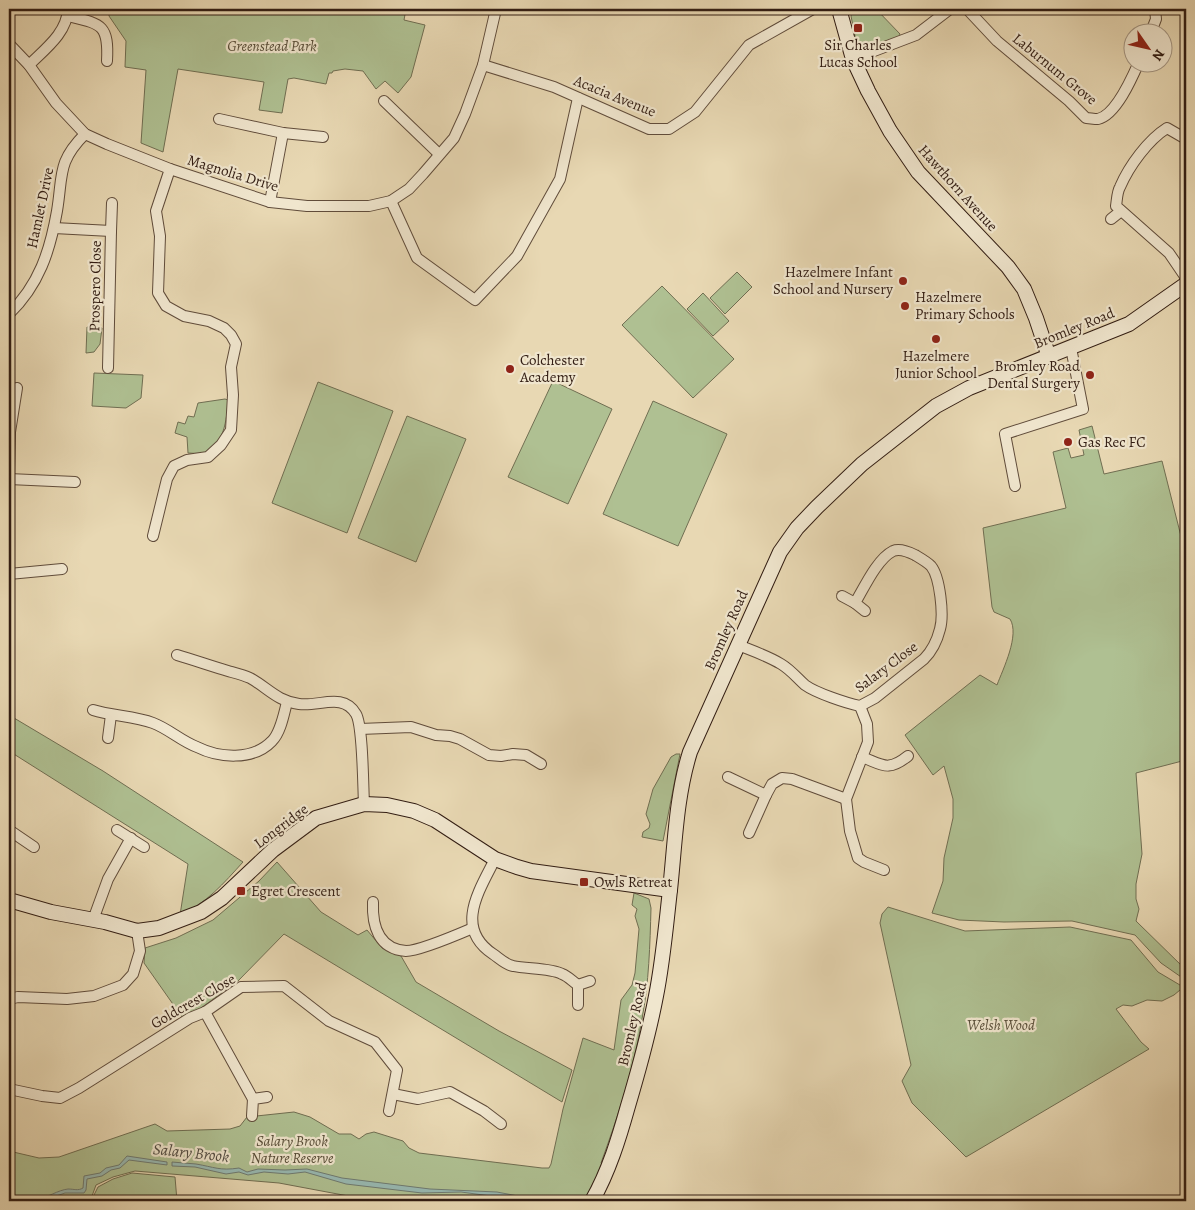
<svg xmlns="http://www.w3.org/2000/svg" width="1195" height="1210" viewBox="0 0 1195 1210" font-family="Alegreya,serif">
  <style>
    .green { fill: #afc092; stroke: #706e52 }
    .water { fill: #98b9b2; stroke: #6f7b72 }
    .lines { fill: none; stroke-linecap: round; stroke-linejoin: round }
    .street-casing { stroke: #604c3b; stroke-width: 12 }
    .secondary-casing { stroke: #321d13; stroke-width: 16 }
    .street { stroke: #f0e6ce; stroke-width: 10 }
    .secondary { stroke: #f0e6ce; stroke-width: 14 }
    .poi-dot { fill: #8f2418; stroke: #f0e6ce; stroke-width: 2 }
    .labels { text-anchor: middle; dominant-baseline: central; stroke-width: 4.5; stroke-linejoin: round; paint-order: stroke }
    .poi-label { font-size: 15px; fill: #321d13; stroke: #f0e6ce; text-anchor: start }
    .park-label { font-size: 15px; font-style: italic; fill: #584e39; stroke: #f0e6ce }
    .street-label { font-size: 15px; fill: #321d13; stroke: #f0e6ce }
    .water-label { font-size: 16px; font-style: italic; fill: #514c43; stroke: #f0e6ce }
  </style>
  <rect width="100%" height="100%" fill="#e8d8b3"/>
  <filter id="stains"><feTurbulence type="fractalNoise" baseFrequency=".004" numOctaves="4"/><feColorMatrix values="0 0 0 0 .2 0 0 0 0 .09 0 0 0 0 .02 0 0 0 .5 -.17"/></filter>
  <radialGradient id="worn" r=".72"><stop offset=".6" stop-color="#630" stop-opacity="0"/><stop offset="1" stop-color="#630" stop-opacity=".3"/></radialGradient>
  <g class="green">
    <path d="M109,9h297l-2,11 21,5 -14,52 -13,16 -13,-12 -9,8 -13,-18 -18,-2 -12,2 -1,2h-3l-3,11 -32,-6 -6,1 -6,34 -23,-3 5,-28 -86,-13 -15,83 -22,-9 5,-73 -21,-3 1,-26 -17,-25z"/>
    <path d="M853,9h23l24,25 -1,3c-15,6 -29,15 -43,4l-5,-25z"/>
    <path d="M737,272l15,15 -27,27 -15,-16z"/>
    <path d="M662,286l72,73 -41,39 -71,-73z"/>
    <path d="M703,293l26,28 -16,15 -26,-27z"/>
    <path d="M87,327l15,1 -2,16 -6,8 -8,1z"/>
    <path d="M94,373l49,2 -2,23 -15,10 -34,-2z"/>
    <path d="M553,381l59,28 -44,95 -60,-27z"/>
    <path d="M318,382l75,29 -46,122 -75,-30z"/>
    <path d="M225,399l3,1c-1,18 -4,50 -27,53 -4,1 -9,0 -13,0l-1,-16 -12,-4 3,-11 7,2 3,-8 6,1 4,-14z"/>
    <path d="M653,401l74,33 -49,112 -75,-32z"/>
    <path d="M407,416l59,23 -50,123 -58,-24z"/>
    <path d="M1092,426l12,48 58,-13 24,95v204l-50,13 6,81 -6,30v15l3,10 -3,12 47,46 1,12 -23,-16 -26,-28 -63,-14 -68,1 -45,-2 -27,-7 11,-32 1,-23 9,-40v-19l-9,-33 -11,9 -28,-40 75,-60 17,10c6,-16 23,-50 13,-66l-16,-7 -2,-5 -9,-79 83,-20 -13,-56 15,-4 3,10 13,-3 -5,-25z"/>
    <path d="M9,715l94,56 140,91c-19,21 -37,42 -63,53l8,-51 -179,-113z"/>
    <path d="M676,754h4l-17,87 -21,-4 1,-5 6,-4 1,-4 -4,-10 7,-25 18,-32z"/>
    <path d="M277,862l44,50 37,23 9,-5 15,18 19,8 15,26 83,49 73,39 -10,32 -278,-168 -46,47 -38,28 -18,8 -38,-54 1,-15 31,-10 37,-18 46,-39z"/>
    <path d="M634,893l15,6 2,9c-1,36 -2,75 -9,111 -8,49 -24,97 -41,144h9l-20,38h-215l-96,-18 -144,-12 -22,6 -17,8 -4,11 -20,5h-63v-50l30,7 20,-1 96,-33 12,7 63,-2 10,-3 7,-9 47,-5 16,5 29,17h12l8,5 7,-5 8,-2 29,9 6,7 10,5 123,15h7l2,-4 12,-55 20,-71 31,12 7,-50 11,-15 3,-12 4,-44 -4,-13 2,-7 -5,-4z"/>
    <path d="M888,907l77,24 105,-4 61,13 27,32 27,16 -1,2h-4l-6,5 -12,6 -15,-1 -15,6 -9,-1 -7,4 25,33 8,7 -183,108 -54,-54 -10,-22 9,-16 -31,-142 2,-9z"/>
    <path d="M132,1173l43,4 2,24h-94l9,-2 6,-12 15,-8z"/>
  </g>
  <g class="water">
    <path d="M127,1156l40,6v3l-38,-5 -9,8 -9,2 -9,6 -15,3 -1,11 -2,3h-19l-23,8h-33v-3c9,-1 18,2 28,1 10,-1 21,-9 31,-10 6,0 10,2 15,-1l1,-12 16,-3 6,-5 13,-3z"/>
    <path d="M172,1162c8,1 16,1 24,2 18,3 24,7 43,4l8,4 11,-3 27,1 22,-1 35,9 88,11 67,3 47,9h-16l-67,-9 -39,1 -76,-9 -41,-12 -17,2 -24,-2 -16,3 -9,-3 -13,2 -31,-7 -23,-1z"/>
  </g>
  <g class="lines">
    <defs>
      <g id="street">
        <path d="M967,9l30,32 72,60 17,17c3,0 8,1 12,1 18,-4 34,-41 41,-57"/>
        <path d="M68,16c33,8 41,8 39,45"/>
        <path d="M1151,32l5,-13 -1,-10"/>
        <path d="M9,44l20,21 27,38 29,31 22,10 63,25 100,33 37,4h62l22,-5 18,-12 14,-15 31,-36 11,-24 18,-49 13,-56"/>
        <path d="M853,59l63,-24 34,-26"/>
        <path d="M29,65c16,-16 38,-32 39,-56"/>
        <path d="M483,65l71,22 95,42h20l26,-17 54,-67 64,-36"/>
        <path d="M384,101l55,53"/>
        <path d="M219,119l64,14 40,4"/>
        <path d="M1186,139l-19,-11c-19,12 -38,38 -47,59 -3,5 -3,13 -4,19l53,47 17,25"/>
        <path d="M391,201l26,57 58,42 42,-44 43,-77 18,-81"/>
        <path d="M270,202l13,-69"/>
        <path d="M1111,219l10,-8"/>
        <path d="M54,228l57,3 -3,137"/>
        <path d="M111,231l1,-28"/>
        <path d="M9,314c30,-29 41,-63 48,-103 6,-36 0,-49 28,-77"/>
        <path d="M9,474l1,-42 7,-44"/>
        <path d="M9,479l66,3"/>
        <path d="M1015,486l-10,-52 78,-25 -12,-61"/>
        <path d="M153,536l14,-57 7,-13 13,-6 21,-3 13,-12 10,-15 2,-35 -2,-28 5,-23 -5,-9 -7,-7 -15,-7 -25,-5 -18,-10 -8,-13 2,-57 -4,-25 14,-42"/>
        <path d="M9,574l53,-5"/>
        <path d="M842,596l13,7"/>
        <path d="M738,645c15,6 30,11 43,19 10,6 16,14 24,21 11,8 41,18 55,21l15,-8 49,-39c8,-8 13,-18 16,-30 4,-14 0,-52 -9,-63 -4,-4 -11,-8 -16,-11 -6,-3 -15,-7 -22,-4 -16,8 -29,37 -38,52l10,8"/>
        <path d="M177,655c17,5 34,11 51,16 7,2 15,4 22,7 18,10 27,23 49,26 20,3 44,-12 57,10 7,12 7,72 8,90"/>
        <path d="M860,706l7,18 1,18 -22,57 4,32 8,27 6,4 20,8"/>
        <path d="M93,710c19,6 42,6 60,13 16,6 28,18 44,24 22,11 56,14 75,-6 9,-9 12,-28 15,-39"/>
        <path d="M360,729l51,-2 25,8 14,1 10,3 29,16 12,1 12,-2 13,1 15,9"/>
        <path d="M108,738l3,-23"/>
        <path d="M862,757c21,8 26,15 46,-1"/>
        <path d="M728,777l38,18"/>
        <path d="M9,830l25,17"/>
        <path d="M117,830l27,17"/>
        <path d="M749,833l17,-38 6,-11 10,-6 10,1 54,20"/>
        <path d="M495,859c-16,32 -41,69 -2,95 6,4 13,11 20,12 13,3 38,2 49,8 6,2 11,8 16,11v20"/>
        <path d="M373,902c-1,23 5,47 33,49 13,0 53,-17 67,-23"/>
        <path d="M93,920l15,-41 23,-41"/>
        <path d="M578,985l12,-4"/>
        <path d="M9,999l9,-2 49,2 27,-3 29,-11 10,-11 7,-23 -3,-20"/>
        <path d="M205,1012l48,87"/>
        <path d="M9,1089l33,7 18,2 19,-10 111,-70 15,-6 36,-25 43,-1 45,35 46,21 22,28 -8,41"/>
        <path d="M393,1094l25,5 32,-7 34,19 17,13"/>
        <path d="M252,1116l1,-17 14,-2"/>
      </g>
      <g id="secondary">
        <path d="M839,9l14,50 15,32 22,40 28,41 90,95 16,22 12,29 13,39"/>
        <path d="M9,900l42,12 54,10 32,9 22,-3 42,-16 21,-14 51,-48 43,-32 48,-14 23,1 27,6 21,9 60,39 22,8 14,4 139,19"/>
        <path d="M592,1201c17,-30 27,-63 36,-95 11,-37 21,-73 28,-110 7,-35 10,-71 14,-106 5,-46 6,-93 20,-138l90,-200 17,-24 20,-21 45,-43 74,-58 33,-18 160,-64 57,-40"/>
      </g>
    </defs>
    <use href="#street" class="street-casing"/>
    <use href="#secondary" class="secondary-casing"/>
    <use href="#street" class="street"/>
    <use href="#secondary" class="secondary"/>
  </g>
  <g class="poi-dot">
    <rect x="853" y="23" width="10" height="10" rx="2.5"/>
    <circle cx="903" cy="281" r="5"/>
    <circle cx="905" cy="306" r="5"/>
    <circle cx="936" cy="339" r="5"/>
    <circle cx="510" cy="369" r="5"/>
    <circle cx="1090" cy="375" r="5"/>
    <circle cx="1068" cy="442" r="5"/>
    <rect x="579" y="877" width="10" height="10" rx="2.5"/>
    <rect x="236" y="886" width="10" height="10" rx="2.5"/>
  </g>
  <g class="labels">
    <g class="poi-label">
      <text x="858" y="45" text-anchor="middle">Sir Charles<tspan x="858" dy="17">Lucas School</tspan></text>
      <text x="893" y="272" text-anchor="end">Hazelmere Infant<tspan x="893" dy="17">School and Nursery</tspan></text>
      <text x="915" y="297">Hazelmere<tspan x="915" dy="17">Primary Schools</tspan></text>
      <text x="936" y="356" text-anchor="middle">Hazelmere<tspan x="936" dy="17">Junior School</tspan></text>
      <text x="520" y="360">Colchester<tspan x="520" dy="17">Academy</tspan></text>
      <text x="1080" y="366" text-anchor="end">Bromley Road<tspan x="1080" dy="17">Dental Surgery</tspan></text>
      <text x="1078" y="442">Gas Rec FC</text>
      <text x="594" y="882">Owls Retreat</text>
      <text x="251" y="891">Egret Crescent</text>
    </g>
    <g class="park-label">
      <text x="272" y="46">Greenstead Park</text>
      <text x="1001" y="1025">Welsh Wood</text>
      <text x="292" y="1141">Salary Brook<tspan x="292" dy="17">Nature Reserve</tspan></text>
    </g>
    <g class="street-label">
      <text transform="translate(1055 69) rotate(39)">Laburnum Grove</text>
      <text transform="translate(615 96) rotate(22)">Acacia Avenue</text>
      <text transform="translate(233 173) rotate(17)">Magnolia Drive</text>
      <text transform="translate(958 188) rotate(48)">Hawthorn Avenue</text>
      <text transform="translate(40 208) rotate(-78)">Hamlet Drive</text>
      <text transform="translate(95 286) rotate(-89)">Prospero Close</text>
      <text transform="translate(1074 328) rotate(-22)">Bromley Road</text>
      <text transform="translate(726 630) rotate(-66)">Bromley Road</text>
      <text transform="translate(886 667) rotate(-37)">Salary Close</text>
      <text transform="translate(281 826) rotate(-37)">Longridge</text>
      <text transform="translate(193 1001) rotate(-30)">Goldcrest Close</text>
      <text transform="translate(632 1024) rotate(-77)">Bromley Road</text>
    </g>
    <g class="water-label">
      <text transform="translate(191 1153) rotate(6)">Salary Brook</text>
    </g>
  </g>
  <rect width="1195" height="1210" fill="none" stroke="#e8d8b3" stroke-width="30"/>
  <rect x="10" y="10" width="1175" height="1190" fill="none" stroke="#321d13" stroke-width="2.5"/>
  <rect x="15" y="15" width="1165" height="1180" fill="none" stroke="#321d13"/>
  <g transform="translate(1148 48) rotate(124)"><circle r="24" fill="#f0e6ce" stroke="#a49683"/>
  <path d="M0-4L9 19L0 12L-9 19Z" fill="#8f2418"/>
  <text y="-8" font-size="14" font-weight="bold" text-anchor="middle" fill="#321d13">N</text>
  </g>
  <rect width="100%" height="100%" filter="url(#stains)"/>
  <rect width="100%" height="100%" fill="url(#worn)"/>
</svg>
